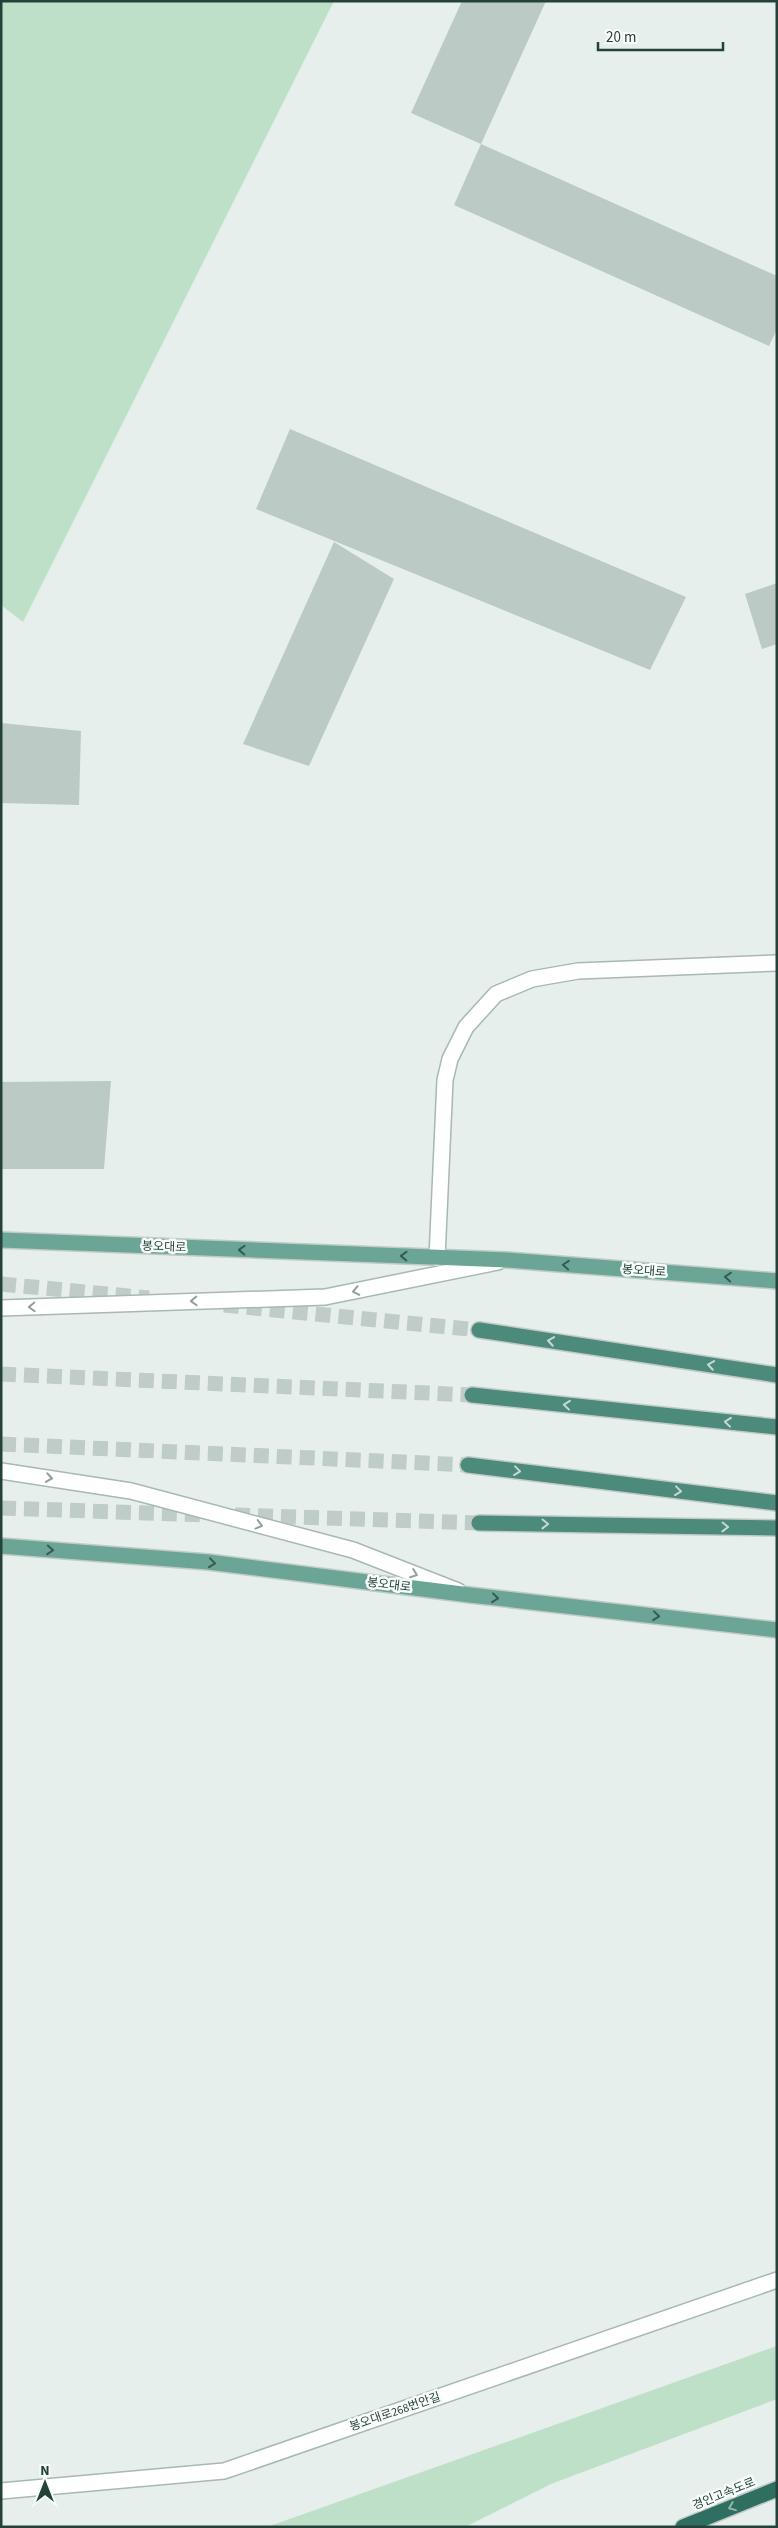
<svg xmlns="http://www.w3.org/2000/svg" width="778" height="2528" viewBox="0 0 778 2528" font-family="'Source Sans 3','Noto Sans KR',sans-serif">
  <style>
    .green { fill: #bfe0c8 }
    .building { fill: #bbcac4 }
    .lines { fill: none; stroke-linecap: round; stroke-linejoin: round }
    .trunk-tunnel { stroke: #bfccc8; stroke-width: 15; stroke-dasharray: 15 8; stroke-linecap: butt }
    .service-casing { stroke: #a8b8b2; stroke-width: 18 }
    .minor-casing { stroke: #a8b8b2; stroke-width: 18 }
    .primary-casing { stroke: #c2cac8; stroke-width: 18 }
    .trunk-casing { stroke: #c2cac8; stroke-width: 18 }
    .motorway-casing { stroke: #c2cac8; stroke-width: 18 }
    .service { stroke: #fff; stroke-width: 15 }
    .minor { stroke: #fff; stroke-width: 15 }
    .primary { stroke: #6aa596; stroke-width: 15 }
    .trunk { stroke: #4c8a7c; stroke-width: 15 }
    .motorway { stroke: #2f6f62; stroke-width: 15 }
    .oneway { stroke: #365b51 }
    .oneway2 { stroke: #92a09c }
    .oneway3 { stroke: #c4d9d4 }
    .oneway4 { stroke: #93b5ae }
    .labels { text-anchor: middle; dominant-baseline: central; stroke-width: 5; stroke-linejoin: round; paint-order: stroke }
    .street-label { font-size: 12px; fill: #24423a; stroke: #f7fbf9 }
  </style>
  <rect width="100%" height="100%" fill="#e6efeb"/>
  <g class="green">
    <path d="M1,1h333l-311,621 -22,-17z"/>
    <path d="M777,2346v53l-226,85 -86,43h-198z"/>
  </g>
  <g class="building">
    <path d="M462,1h84l-65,143 -70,-31z"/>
    <path d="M481,144l296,132v53l-8,17 -315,-141z"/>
    <path d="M290,429l396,168 -36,73 -394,-161z"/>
    <path d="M334,542l60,37 -85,187 -66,-22z"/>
    <path d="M777,583v61l-15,5 -17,-55z"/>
    <path d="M1,723l80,8 -2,74 -78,-2z"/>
    <path d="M111,1081l-7,88h-103v-87z"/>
  </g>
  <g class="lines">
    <g class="trunk-tunnel">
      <path d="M1,1284l148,14"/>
      <path d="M224,1305l255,25"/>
      <path d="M1,1374l471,21"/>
      <path d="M1,1444l467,21"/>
      <path d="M1,1508l206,7"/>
      <path d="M235,1515l244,8"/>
    </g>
    <defs>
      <g id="service">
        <path d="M437,1258l8,-178 5,-21 16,-32 30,-33 36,-15 46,-8 199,-8"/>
        <path d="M1,1308l324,-11 173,-35"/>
        <path d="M1,1471l130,20 222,59 105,41"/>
      </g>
      <path id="minor" d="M1,2491l223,-20 553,-191"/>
      <g id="primary">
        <path d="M1,1240l506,20 270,21"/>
        <path d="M1,1546l207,16 262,33 307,35"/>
      </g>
      <g id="trunk">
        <path d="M479,1330l298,45"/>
        <path d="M472,1395l305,32"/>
        <path d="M468,1465l309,38"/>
        <path d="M479,1523l298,5"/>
      </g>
      <path id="motorway" d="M683,2527l94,-38"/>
    </defs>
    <use href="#service" class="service-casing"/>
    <use href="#minor" class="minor-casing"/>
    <use href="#primary" class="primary-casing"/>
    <use href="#trunk" class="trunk-casing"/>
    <use href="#motorway" class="motorway-casing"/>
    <use href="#service" class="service"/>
    <use href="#minor" class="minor"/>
    <use href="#primary" class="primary"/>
    <use href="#trunk" class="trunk"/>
    <use href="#motorway" class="motorway"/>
  </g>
  <defs><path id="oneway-chevron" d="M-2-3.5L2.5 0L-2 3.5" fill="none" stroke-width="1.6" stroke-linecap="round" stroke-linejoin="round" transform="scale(1.25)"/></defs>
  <g class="oneway">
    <use href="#oneway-chevron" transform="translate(242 1250) rotate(-178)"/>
    <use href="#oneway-chevron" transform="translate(404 1256) rotate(-178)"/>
    <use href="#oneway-chevron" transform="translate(566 1265) rotate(-176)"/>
    <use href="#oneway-chevron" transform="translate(728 1277) rotate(-176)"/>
    <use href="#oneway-chevron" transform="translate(50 1550) rotate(4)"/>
    <use href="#oneway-chevron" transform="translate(212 1563) rotate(7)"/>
    <use href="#oneway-chevron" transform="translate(495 1598) rotate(6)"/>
    <use href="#oneway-chevron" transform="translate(656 1616) rotate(6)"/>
  </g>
  <g class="oneway2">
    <use href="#oneway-chevron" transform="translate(356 1291) rotate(169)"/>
    <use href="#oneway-chevron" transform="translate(194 1301) rotate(178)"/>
    <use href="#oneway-chevron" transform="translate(32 1307) rotate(178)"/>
    <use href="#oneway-chevron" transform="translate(49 1478) rotate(9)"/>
    <use href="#oneway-chevron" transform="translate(259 1525) rotate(15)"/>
    <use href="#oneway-chevron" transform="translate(414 1574) rotate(21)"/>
  </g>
  <g class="oneway3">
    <use href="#oneway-chevron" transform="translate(551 1341) rotate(-171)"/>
    <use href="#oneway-chevron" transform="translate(711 1365) rotate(-171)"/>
    <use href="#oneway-chevron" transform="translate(567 1405) rotate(-174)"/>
    <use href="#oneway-chevron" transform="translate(728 1422) rotate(-174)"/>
    <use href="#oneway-chevron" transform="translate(517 1471) rotate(7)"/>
    <use href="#oneway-chevron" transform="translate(678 1491) rotate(7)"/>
    <use href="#oneway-chevron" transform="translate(545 1524) rotate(1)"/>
    <use href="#oneway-chevron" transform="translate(725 1527) rotate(1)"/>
  </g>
  <use class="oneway4" href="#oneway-chevron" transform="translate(732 2507) rotate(158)"/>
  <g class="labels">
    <g class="street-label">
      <text transform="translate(164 1247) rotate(2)">봉오대로</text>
      <text transform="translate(644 1271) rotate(4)">봉오대로</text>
      <text transform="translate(389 1585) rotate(7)">봉오대로</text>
      <text transform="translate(395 2412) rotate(-19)">봉오대로268번안길</text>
      <text transform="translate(724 2494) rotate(-22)">경인고속도로</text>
    </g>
  </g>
  <rect width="778" height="2528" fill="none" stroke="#24423a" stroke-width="5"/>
  <g transform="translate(45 2483)" stroke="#f7fbf9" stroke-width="4" paint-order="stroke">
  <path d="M0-4L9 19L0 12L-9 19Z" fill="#24423a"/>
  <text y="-8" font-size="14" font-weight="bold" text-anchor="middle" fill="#24423a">N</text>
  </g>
  <path d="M598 42v8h125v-8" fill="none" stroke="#24423a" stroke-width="2.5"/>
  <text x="606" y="42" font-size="15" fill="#24423a" stroke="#f7fbf9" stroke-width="4" paint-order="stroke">20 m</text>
</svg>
